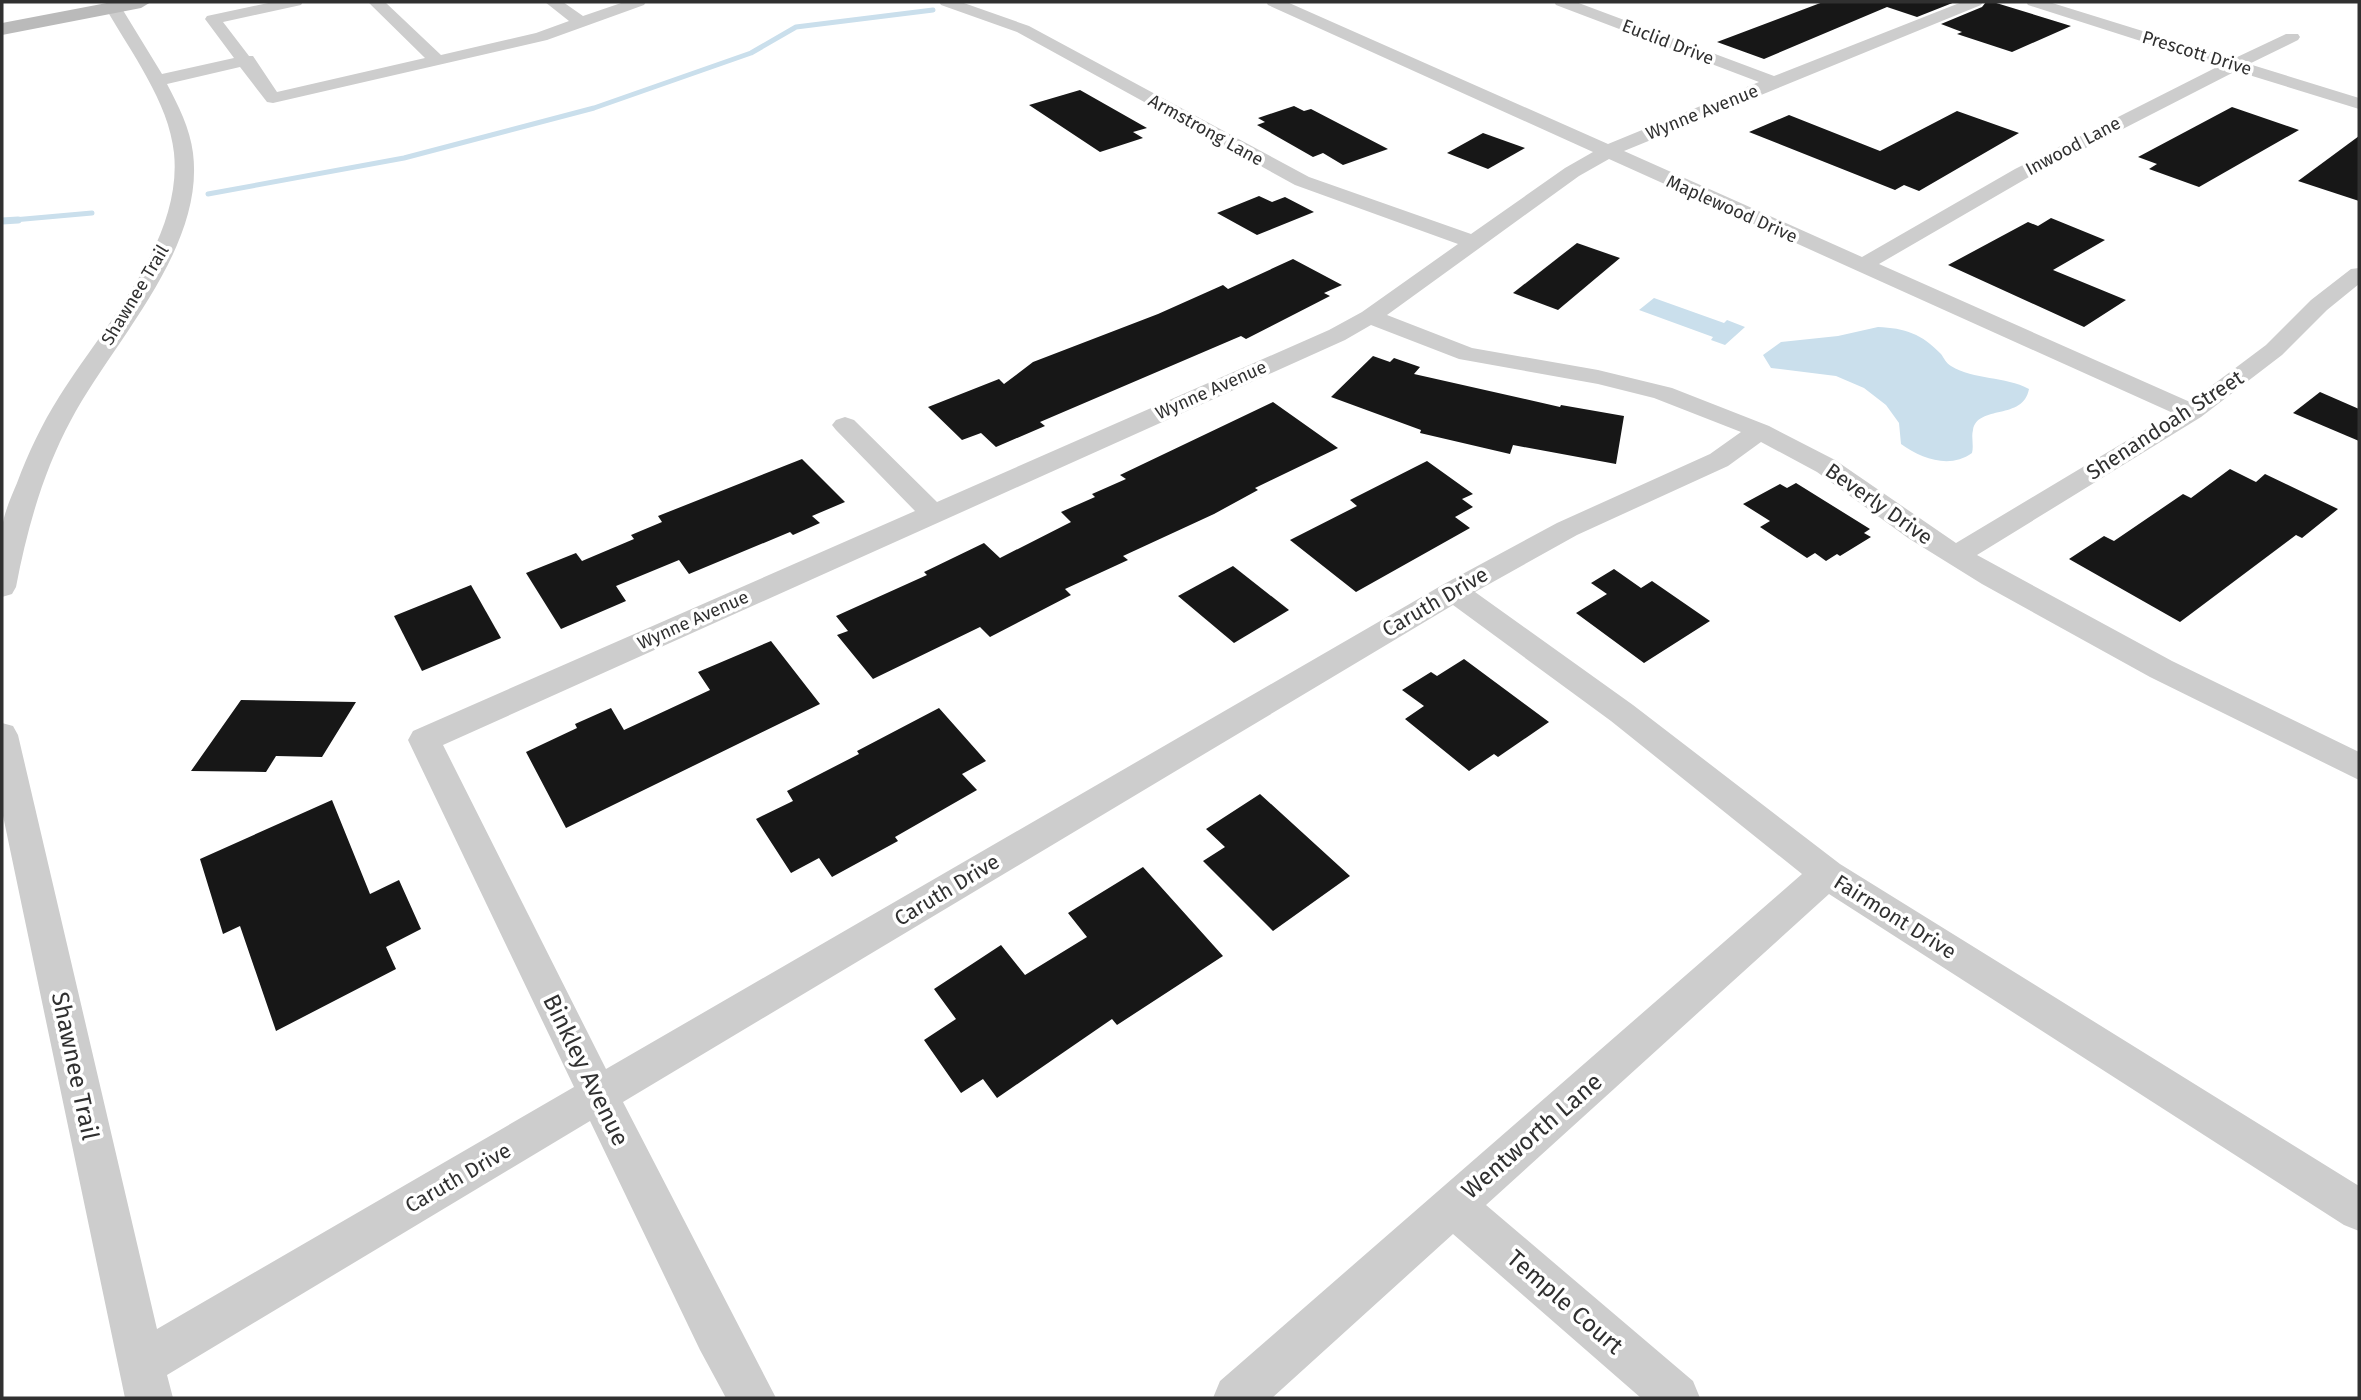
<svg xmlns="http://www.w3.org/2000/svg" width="2361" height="1400" viewBox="0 0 2361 1400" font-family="'Fira Sans',sans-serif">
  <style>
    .water { fill: #cadfec }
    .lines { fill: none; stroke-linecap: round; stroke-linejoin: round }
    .stream-far1 { stroke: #cadfec; stroke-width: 5 }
    .stream { stroke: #cadfec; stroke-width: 7 }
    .building { fill: #171717 }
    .street { fill: #cdcdcd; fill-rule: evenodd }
    .secondary { fill: #bababa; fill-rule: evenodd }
    .labels { text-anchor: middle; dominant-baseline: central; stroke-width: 7; stroke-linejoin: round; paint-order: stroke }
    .far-street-label { font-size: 18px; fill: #303030; stroke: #fff }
    .street-label { font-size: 21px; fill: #303030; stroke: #fff }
    .near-street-label { font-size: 24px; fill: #303030; stroke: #fff }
  </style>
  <rect width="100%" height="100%" fill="#fff"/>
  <g class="water">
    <path d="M1654,298l70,25 3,-3 18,7 -20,18 -14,-5 2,-3 -74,-27z"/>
    <path d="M1878,327c27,1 44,7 63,27 3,4 5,9 10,12 23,14 54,10 78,23 -6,32 -51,15 -56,41 -2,7 1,15 -1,23 -22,16 -50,6 -71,-9l-2,-21 -13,-18 -22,-17 -28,-12 -65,-8 -8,-13 18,-13 57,-6z"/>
  </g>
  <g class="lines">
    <g class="stream-far1">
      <path d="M208,194l196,-36 190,-50 157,-55 45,-26 137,-17"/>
      <path d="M2,221l90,-8"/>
    </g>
    <path class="stream" d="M2,221l16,-1"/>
  </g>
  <g class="building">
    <path d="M1823,2h132l-38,15 -30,-10 -123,52 -47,-17z"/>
    <path d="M1986,2h7l78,24 -59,26 -55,-18 5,-2 -21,-8 41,-17z"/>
    <path d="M1080,90l67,38 -14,4 10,6 -43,14 -71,-47z"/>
    <path d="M1294,106l10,5 7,-2 77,40 -45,16 -20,-12 -10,4 -56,-32 8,-3 -7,-4z"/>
    <path d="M2232,107l67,23 -100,57 -50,-18 8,-5 -19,-7z"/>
    <path d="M1957,111l62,22 -100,58 -15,-6 -9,5 -146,-58 40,-17 91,36z"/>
    <path d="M1483,133l42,15 -37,21 -41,-16z"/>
    <path d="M2359,136v65l-61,-20z"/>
    <path d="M1259,196l13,6 13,-5 29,15 -57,23 -40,-22z"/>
    <path d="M2051,218l54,22 -52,30 73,30 -42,27 -136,-62 80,-43 10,4z"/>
    <path d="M1577,243l43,15 -62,52 -45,-17z"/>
    <path d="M1293,259l49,26 -18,8 6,3 -84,43 -5,-3 -201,86 5,4 -49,21 -15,-14 -19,7 -34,-33 71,-28 5,5 29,-22 125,-48 65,-29 5,4z"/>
    <path d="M1373,356l17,6 4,-4 26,9 -6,7 146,33 1,-2 63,11 -8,48 -103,-19 -3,9 -90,-21 1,-3 -90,-33z"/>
    <path d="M2320,392l39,17v32l-66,-28z"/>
    <path d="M1273,402l65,46 -83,40 3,2 -44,24 -91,42 5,4 -63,29 6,6 -81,42 -10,-10 -107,52 -36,-44 11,-4 -12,-15 91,-41 -3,-3 60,-29 16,15 71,-36 -10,-10 34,-15 -3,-3 34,-15 -6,-4z"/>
    <path d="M802,459l43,43 -33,14 8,7 -27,12 -3,-3 -101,42 -10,-14 -63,26 10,15 -65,28 -35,-56 50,-20 6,8 52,-22 -3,-4 31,-13 -4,-6z"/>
    <path d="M1427,461l46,33 -11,5 11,8 -18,10 15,11 -114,64 -66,-52 67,-34 -7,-6z"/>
    <path d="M2230,469l26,13 9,-8 73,35 -36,29 -6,-3 -116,87 -111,-63 35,-23 10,5 69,-47 8,4z"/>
    <path d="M1796,483l74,46 -6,4 7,4 -31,19 -3,-2 -11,7 -11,-8 -8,5 -47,-31 10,-6 -27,-17 37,-20 7,4z"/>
    <path d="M1233,566l56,44 -55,33 -56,-47z"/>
    <path d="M1614,569l27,19 11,-7 58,40 -66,42 -68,-50 31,-19 -16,-11z"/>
    <path d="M471,585l30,53 -79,33 -28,-55z"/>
    <path d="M771,641l49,63 -254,124 -40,-76 51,-24 -2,-4 36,-16 13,22 86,-40 -12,-18z"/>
    <path d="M1464,659l85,63 -51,35 -4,-3 -25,17 -64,-52 19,-13 -22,-16 29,-18 6,4z"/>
    <path d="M241,700l115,2 -34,55 -46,-1 -10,16 -75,-1z"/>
    <path d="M939,708l47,53 -24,13 15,16 -82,47 3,4 -66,36 -13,-19 -28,15 -35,-54 37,-18 -6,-10 72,-37 -2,-3z"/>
    <path d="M1260,794l90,82 -77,55 -70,-70 22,-14 -19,-18z"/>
    <path d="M332,800l38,94 29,-14 22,49 -35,18 10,22 -120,62 -36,-105 -17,8 -23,-75z"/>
    <path d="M1143,867l80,89 -106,69 -5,-6 -115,79 -14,-19 -22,14 -37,-53 32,-21 -22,-30 67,-44 24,30 62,-38 -19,-24z"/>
  </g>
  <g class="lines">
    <g class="street">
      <path d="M113,2l8,5 41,67 72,-16 -29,-39 2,-3 66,-14h30l-2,3 -78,17 26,34h4l24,36 148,-34 -57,-56h17l56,53 95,-22 33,-12 -24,-19h18l20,14 41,-14h22l-2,3 -97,35 -274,63 -6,-1 -27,-35 -73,17c11,21 23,44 26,69 12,96 -80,188 -122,267 -28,52 -44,109 -55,167l-4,7 -10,3c-1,-22 -2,-48 0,-69 2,-15 9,-31 15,-45 11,-30 25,-59 42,-86 44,-70 124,-156 115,-244 -5,-51 -44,-102 -69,-146z"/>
      <path d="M939,2h22l68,24 280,151 162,57 94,-66 28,-16 -325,-147 -2,-3h21l321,142 151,-62 -203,-77 -2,-3h22l198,74 188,-74h21l-2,3 -357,146 238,106 153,-88 204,-103 -191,-61 -2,-3h23l184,57 53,-25h12l2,3 -2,3 -49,24 110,34v11l-123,-38 -207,106 -150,87 311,138 76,-57 45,-45 40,-31 8,-1v16l-32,26 -45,45 -81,62 -224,138 195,106 187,91v28l-209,-103 -168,-93 -74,-46 -91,-66 -56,-30 -33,24 -151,69 -102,57 158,113 207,159 519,322v45l-15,-6 -515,-331 -343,311 207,176 7,17h-59l-188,-164 -181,164h-59l7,-17 582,-507 -191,-153 -158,-116 -830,497 153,296h-50l-26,-48 -110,-229 -423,254 6,23h-48l-123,-587v-88l11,3 5,9 139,594 417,-242 -166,-347 5,-9 502,-220 -79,-81 -4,-5 4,-5 9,-3 9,3 83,82 392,-172 33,-18 96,-68 -163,-59 -278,-153 -76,-27zM1609,159l564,254 -217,130 -121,-83 -66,-34 -97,-38 -74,-18 -126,-22 -85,-33 192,-139zM1371,325l88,34 139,25 56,14 87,34 -31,22 -153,69 -113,61 -838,485 -163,-324 902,-405z"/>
    </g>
    <path class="secondary" d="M112,2h39l-10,6 -139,27v-12z"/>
  </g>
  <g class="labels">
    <g class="far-street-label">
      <text transform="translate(1668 42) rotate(21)">Euclid Drive</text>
      <text transform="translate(2197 53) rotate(17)">Prescott Drive</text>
      <text transform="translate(1702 112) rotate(-22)">Wynne Avenue</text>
      <text transform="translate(1206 130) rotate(29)">Armstrong Lane</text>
      <text transform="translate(2073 146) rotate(-28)">Inwood Lane</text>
      <text transform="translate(1732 209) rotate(24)">Maplewood Drive</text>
      <text transform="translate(135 295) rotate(-59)">Shawnee Trail</text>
      <text transform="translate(1211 390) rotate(-24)">Wynne Avenue</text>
      <text transform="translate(693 620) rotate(-24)">Wynne Avenue</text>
    </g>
    <g class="street-label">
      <text transform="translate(2165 425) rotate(-33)">Shenandoah Street</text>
      <text transform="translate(1879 504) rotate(35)">Beverly Drive</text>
      <text transform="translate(1435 602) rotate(-30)">Caruth Drive</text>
      <text transform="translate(947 890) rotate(-31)">Caruth Drive</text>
      <text transform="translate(1895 917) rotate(32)">Fairmont Drive</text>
      <text transform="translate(458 1178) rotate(-30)">Caruth Drive</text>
    </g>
    <g class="near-street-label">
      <text transform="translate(75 1066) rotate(78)">Shawnee Trail</text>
      <text transform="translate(586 1070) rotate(64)">Binkley Avenue</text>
      <text transform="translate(1532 1136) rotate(-41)">Wentworth Lane</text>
      <text transform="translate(1565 1302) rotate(41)">Temple Court</text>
    </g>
  </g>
  <rect width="2361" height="1400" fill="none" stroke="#303030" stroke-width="7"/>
</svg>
